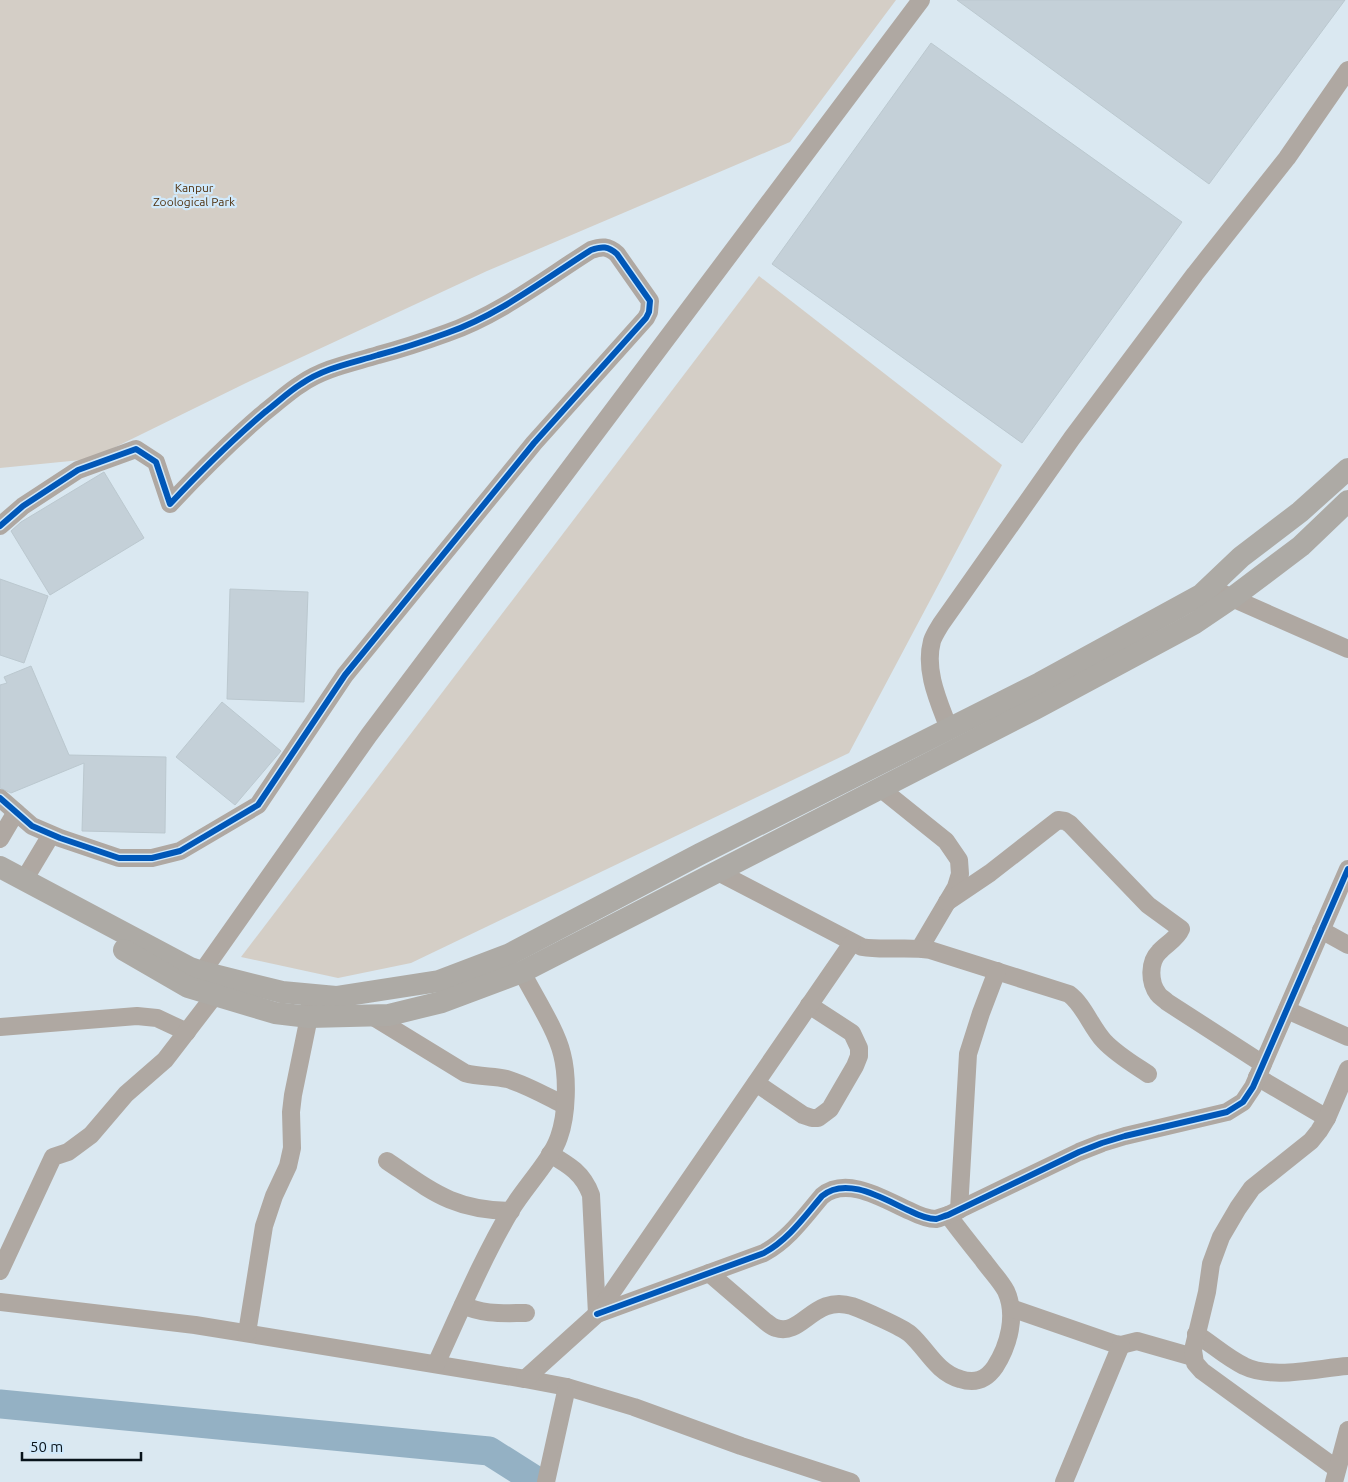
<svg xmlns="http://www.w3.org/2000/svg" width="1348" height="1482" viewBox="0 0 1348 1482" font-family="Ubuntu,sans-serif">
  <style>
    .green { fill: #d4cec6 }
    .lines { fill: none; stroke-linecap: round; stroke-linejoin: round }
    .river { stroke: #94b1c4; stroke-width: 29 }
    .building { fill: #c4d0d8; stroke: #bbc8cf }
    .minor { stroke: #afa8a2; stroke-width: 18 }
    .major { stroke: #adaaa5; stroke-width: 22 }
    .cycleway-casing { stroke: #d0e9fb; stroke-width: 9 }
    .cycleway { stroke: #0057b8; stroke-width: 6 }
    .labels { text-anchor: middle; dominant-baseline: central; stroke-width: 4.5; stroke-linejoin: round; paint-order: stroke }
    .park-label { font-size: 12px; fill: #4f300d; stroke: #d0e9fb }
  </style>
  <rect width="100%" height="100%" fill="#dae8f1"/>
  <g class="green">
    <path d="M0,0h896l-106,142 -303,129 -241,112 -155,76 -91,9z"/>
    <path d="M759,276l243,189 -153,288 -438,210 -73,15 -97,-21z"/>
  </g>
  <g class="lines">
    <path class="river" d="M0,1404l489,47 49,31"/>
  </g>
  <g class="building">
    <path d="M957,0h388l-136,184z"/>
    <path d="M931,43l251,179 -160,221 -250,-179z"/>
    <path d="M104,472l40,66 -94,57 -39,-64 10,-9z"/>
    <path d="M0,579l48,17 -24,67 -24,-8z"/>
    <path d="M230,589l78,3 -4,110 -77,-3z"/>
    <path d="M31,666l38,89 97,2 -1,76 -83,-2 2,-68 -73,30 -11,-5v-103l7,-2 -3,-6z"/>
    <path d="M222,702l59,49 -46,54 -59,-48z"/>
  </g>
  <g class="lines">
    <g class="minor">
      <path d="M0,526l23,-20 55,-36 58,-21 20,13 14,42c30,-32 61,-63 95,-92 12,-9 23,-20 36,-28 23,-16 51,-21 77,-29 23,-6 47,-14 69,-22 52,-18 98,-54 144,-83 11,-4 17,-4 26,4l33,47 -1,11 -3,6 -112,125 -189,232 -87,130 -78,46 -28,7h-33l-59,-20 -28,-12 -32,-28"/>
      <path d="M1210,587l22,11 116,51"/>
      <path d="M949,729c-10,-27 -25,-58 -17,-88 2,-6 6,-12 9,-17l131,-186 123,-164 92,-116 61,-88"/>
      <path d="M880,788l66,53 13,19 1,14 -4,13 -36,61"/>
      <path d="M0,839l16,-27"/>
      <path d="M718,872l144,75c23,4 45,-1 68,3l139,44c15,11 22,33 35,47 12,13 29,23 44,33"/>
      <path d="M24,880l27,-45"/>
      <path d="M947,902l43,-29 68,-53 7,1 5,3 78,81 33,24c-4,10 -15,15 -22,23 -10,10 -10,30 -1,42 2,3 6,5 9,8l96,62"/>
      <path d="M1321,930l27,15"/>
      <path d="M202,972l167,-237 552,-735"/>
      <path d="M1287,1010l61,27"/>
      <path d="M372,1016l93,57c14,4 28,3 42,6 20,6 39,17 57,26"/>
      <path d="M0,1027l137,-11 20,2 30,14"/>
      <path d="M1257,1077l70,41"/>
      <path d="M756,1083l47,32 9,3h6l12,-9 25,-43 4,-10v-8l-7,-15 -43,-28"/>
      <path d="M550,1154c19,11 33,19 41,41l6,119"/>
      <path d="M387,1161c46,31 66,49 124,50"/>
      <path d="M959,1210l9,-156 13,-41 16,-42"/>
      <path d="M0,1271l53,-114 15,-5 23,-17 35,-41 39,-34 50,-65"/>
      <path d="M709,1273l57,49c3,2 6,5 10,6 26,9 38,-34 76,-22 11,4 50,21 58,28 17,15 26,38 50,45 15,5 26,1 35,-12 14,-22 22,-52 11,-76 -6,-11 -16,-21 -23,-31 -12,-15 -24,-30 -35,-45"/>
      <path d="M0,1302l195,23 330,54 42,8 67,20 107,39 110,36"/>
      <path d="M463,1305c20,10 41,8 63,8"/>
      <path d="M1011,1308l104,36 6,1 16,-4 56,16"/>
      <path d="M597,1314l167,-61c25,-14 40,-36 58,-57 25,-21 63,4 88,15 8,4 17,8 26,8 4,-1 8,-3 12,-4l131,-63 23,-9 23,-7 102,-24 16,-10 10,-15 95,-218"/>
      <path d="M247,1333l17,-107 10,-30 14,-30 4,-18 -1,-36 2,-17 16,-78 1,-12"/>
      <path d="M1196,1334c16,10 31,24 48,32 28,14 74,2 104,0"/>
      <path d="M436,1364c24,-52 46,-105 75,-154 13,-22 41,-51 48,-73 8,-22 9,-60 3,-83 -6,-25 -28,-58 -40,-82"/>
      <path d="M525,1379l72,-65 255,-371"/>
      <path d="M1337,1469l-135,-98 -7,-8 -2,-13 14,-58 4,-28 10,-27 17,-29 14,-20 59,-47 8,-10 8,-13 21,-49"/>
      <path d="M546,1482l21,-95"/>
      <path d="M1064,1482l57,-137"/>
      <path d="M1334,1482l14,-52"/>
    </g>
    <g class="major">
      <path d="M0,867l190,101 12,4 80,20 54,5 103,-16 71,-27 190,-100 340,-171 161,-88 40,-38 59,-45 48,-43"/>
      <path d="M124,950l64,37 87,26 34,4 80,-2 53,-13 80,-30 513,-263 160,-86 37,-25 69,-52 47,-45"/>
    </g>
    <defs>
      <g id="cycleway">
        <path d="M0,526l23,-20 55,-36 58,-21 20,13 14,42c30,-32 61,-63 95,-92 12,-9 23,-20 36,-28 23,-16 51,-21 77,-29 23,-6 47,-14 69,-22 52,-18 98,-54 144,-83 11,-4 17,-4 26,4l33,47 -1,11 -3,6 -112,125 -189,232 -87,130 -78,46 -28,7h-33l-59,-20 -28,-12 -32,-28"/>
        <path d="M597,1314l167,-61c25,-14 40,-36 58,-57 25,-21 63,4 88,15 8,4 17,8 26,8 4,-1 8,-3 12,-4l131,-63 23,-9 23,-7 102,-24 16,-10 10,-15 95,-218"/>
      </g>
    </defs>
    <use href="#cycleway" class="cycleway-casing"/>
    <use href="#cycleway" class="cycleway"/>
  </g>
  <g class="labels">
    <g class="park-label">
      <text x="194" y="187">Kanpur<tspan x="194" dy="14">Zoological Park</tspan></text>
    </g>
  </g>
  <path d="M22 1452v8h119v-8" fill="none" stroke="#08131b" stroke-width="2.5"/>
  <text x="30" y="1452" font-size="15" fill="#08131b" stroke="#d0e9fb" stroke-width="4" paint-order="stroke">50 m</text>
</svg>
